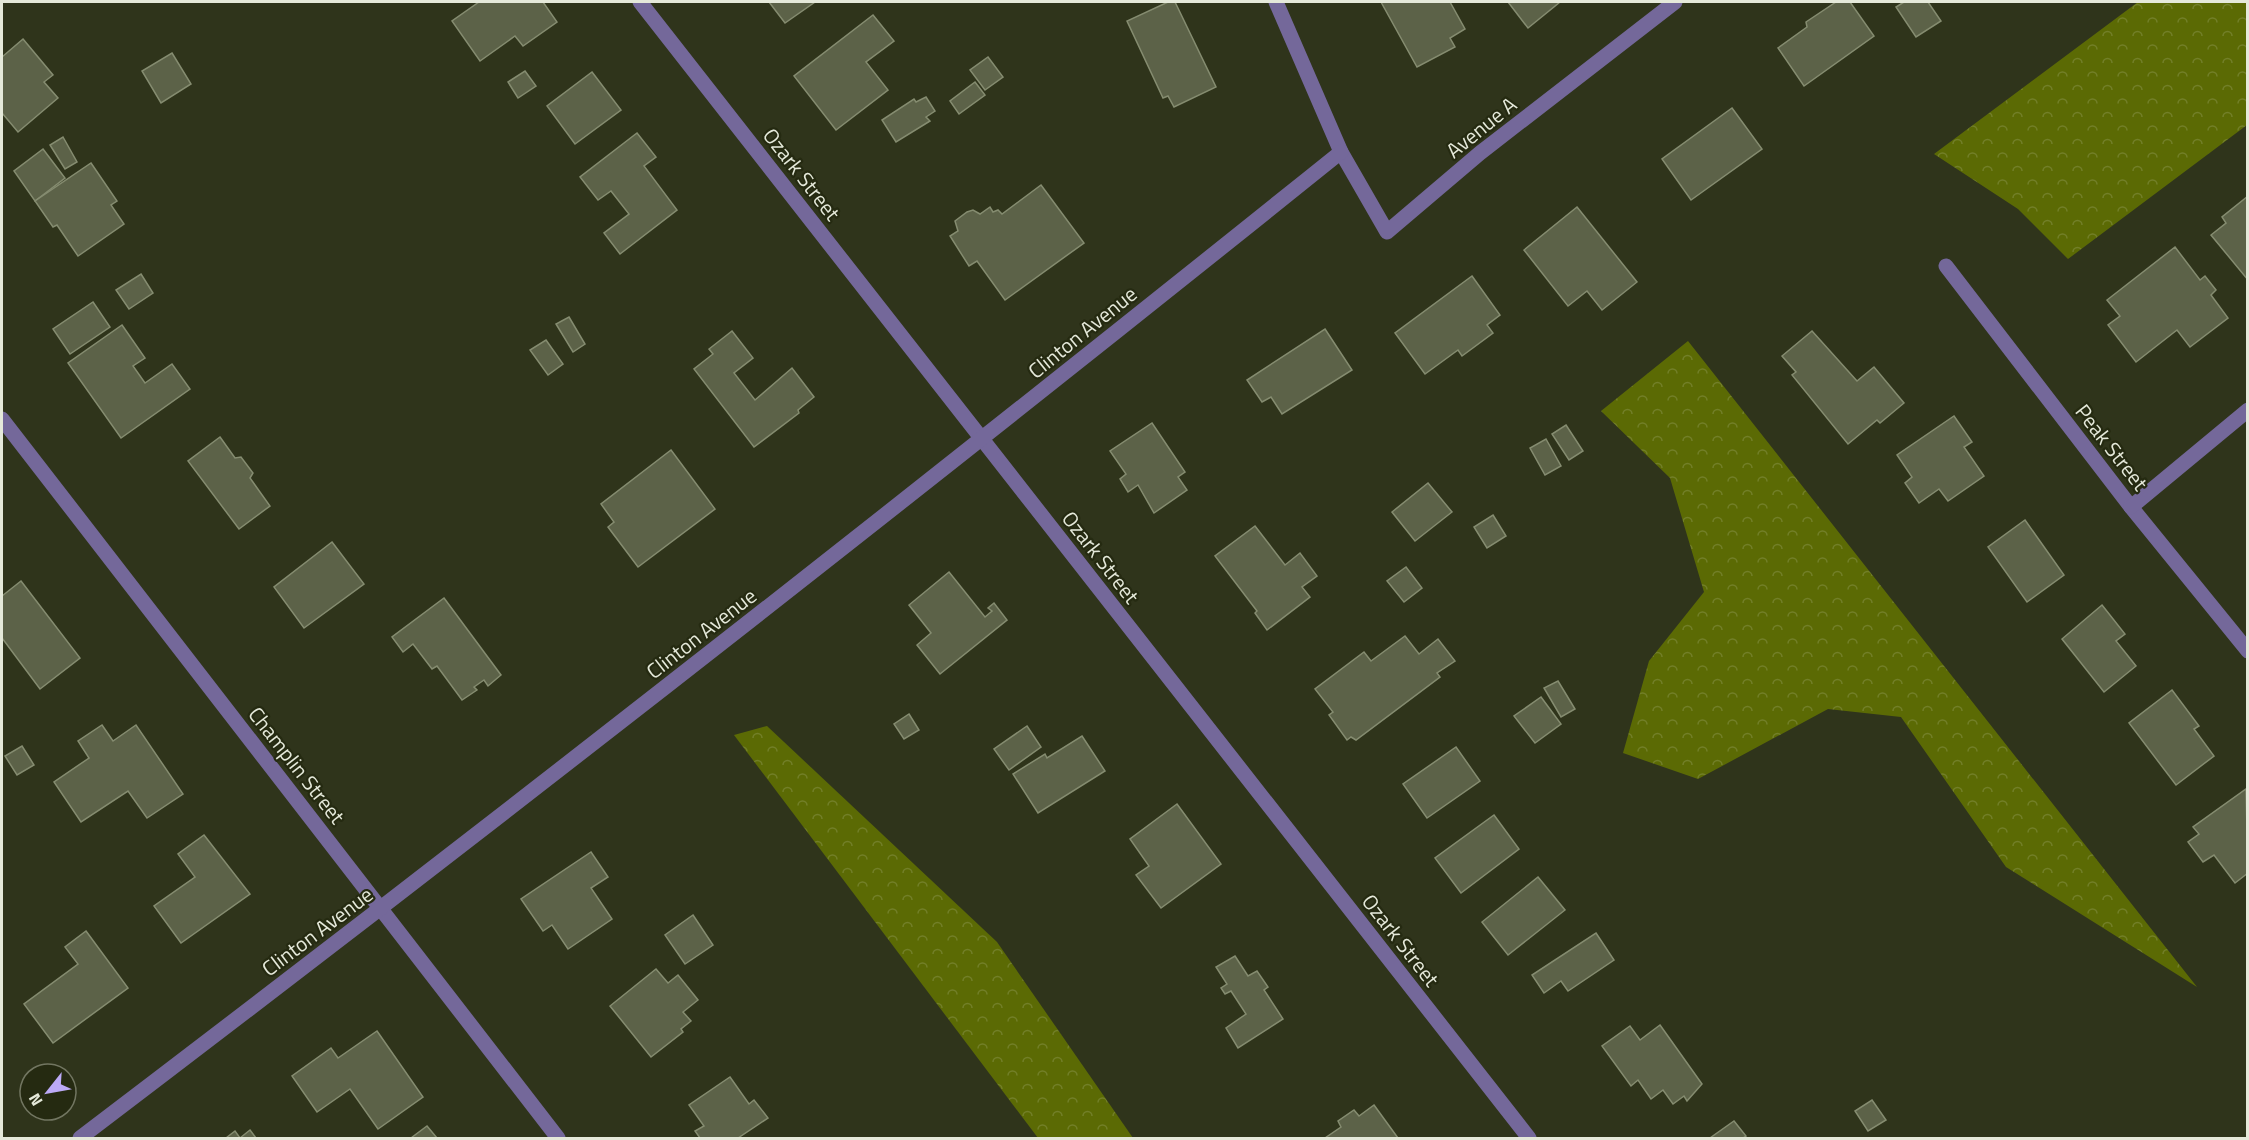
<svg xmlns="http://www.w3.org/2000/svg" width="2249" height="1140" viewBox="0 0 2249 1140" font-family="'Titillium Web',sans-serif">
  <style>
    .forest { fill: url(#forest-crowns) }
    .building { fill: #5c6248; stroke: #858c70; stroke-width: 1.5 }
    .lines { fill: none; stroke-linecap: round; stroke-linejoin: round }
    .street { stroke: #74689a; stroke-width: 15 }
    .labels { text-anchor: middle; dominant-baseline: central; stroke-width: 4.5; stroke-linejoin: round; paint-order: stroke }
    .street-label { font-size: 21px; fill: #e5e9da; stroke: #252a11 }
  </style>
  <defs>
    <pattern id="forest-crowns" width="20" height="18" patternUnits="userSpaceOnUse" patternTransform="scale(1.5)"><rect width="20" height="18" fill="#5b6a04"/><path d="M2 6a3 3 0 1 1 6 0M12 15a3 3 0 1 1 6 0" fill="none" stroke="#727f28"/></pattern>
  </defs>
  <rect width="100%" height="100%" fill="#2f341b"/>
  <g class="forest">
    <path d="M2138,2h109v123l-179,134 -50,-50 -84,-55z"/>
    <path d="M1688,341l509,646 -191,-120 -105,-150 -73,-8 -130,70 -75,-26 26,-92 55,-69 -34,-114 -69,-67z"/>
    <path d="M767,726l230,216 136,196h-95l-304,-403z"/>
  </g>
  <g class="building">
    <path d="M479,2h64l14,20 -34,24 -8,-10 -35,25 -28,-40z"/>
    <path d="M769,2h46l-30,21z"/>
    <path d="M1168,2h7l41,85 -42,20 -6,-11 -5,2 -36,-77z"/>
    <path d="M1381,2h69l15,27 -15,9 5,9 -38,20z"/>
    <path d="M1508,2h52l-32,26z"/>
    <path d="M1836,2h14l24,34 -70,50 -26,-38 29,-21 -1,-5z"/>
    <path d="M1904,2h24l13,19 -25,16 -20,-30z"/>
    <path d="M873,15l21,26 -28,21 22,28 -52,40 -42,-54z"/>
    <path d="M23,39l30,36 -9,7 14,16 -40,34 -16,-19v-56z"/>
    <path d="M172,53l19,31 -30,19 -19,-32z"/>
    <path d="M988,57l15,20 -18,13 -15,-20z"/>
    <path d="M525,71l11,15 -18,12 -10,-16z"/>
    <path d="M592,72l29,38 -46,34 -28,-38z"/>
    <path d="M975,82l10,13 -26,19 -9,-13z"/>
    <path d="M926,97l9,14 -9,6 4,4 -34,21 -14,-22 32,-21 2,3z"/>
    <path d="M1732,108l30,41 -71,51 -29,-41z"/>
    <path d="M637,133l19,24 -12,9 33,44 -57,44 -16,-21 25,-19 -18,-23 -13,9 -18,-23z"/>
    <path d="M63,137l14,25 -12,7 -15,-24z"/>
    <path d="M43,149l22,29 -30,23 -21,-30z"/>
    <path d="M91,163l26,38 -6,4 13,19 -46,32 -21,-31 -4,2 -18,-26z"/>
    <path d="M1041,185l43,58 -79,57 -28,-39 -8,5 -19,-30 8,-5 -3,-10 12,-9 6,-2 7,4 10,-7 3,5 5,-2 4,4z"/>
    <path d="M2248,196v84l-37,-45 15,-12 -4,-6z"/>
    <path d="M1577,207l60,75 -35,28 -15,-19 -19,15 -44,-56z"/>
    <path d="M2175,247l25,33 5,-4 11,14 -5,5 17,23 -38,29 -13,-17 -41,32 -28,-37 12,-9 -13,-16z"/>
    <path d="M141,274l12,19 -24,16 -13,-19z"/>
    <path d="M1472,276l28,39 -13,10 6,8 -31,23 -4,-6 -33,24 -30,-41z"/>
    <path d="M93,302l17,25 -40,27 -17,-25z"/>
    <path d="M569,317l16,27 -12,8 -17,-28z"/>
    <path d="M122,325l23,33 -12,8 12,17 27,-19 18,25 -69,49 -53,-75z"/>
    <path d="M1325,329l27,41 -70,44 -11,-17 -9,5 -15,-22z"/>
    <path d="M732,331l21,27 -19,15 21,27 37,-32 22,29 -16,13 1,3 -45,34 -60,-78 19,-15 -4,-5z"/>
    <path d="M1812,331l45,50 17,-14 30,36 -24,20 -3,-3 -29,24 -56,-69 4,-3 -14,-16z"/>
    <path d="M546,340l17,24 -15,11 -18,-25z"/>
    <path d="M1954,416l18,26 -8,5 20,29 -36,25 -9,-12 -20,14 -14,-20 7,-6 -15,-22z"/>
    <path d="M1152,423l33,49 -7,5 9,13 -33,23 -16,-28 -10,7 -8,-13 6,-5 -16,-23z"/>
    <path d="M1566,425l17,26 -14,9 -17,-26z"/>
    <path d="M220,437l15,21 6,-1 12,16 -3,5 20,28 -31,23 -51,-68z"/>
    <path d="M1546,439l15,27 -16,9 -15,-27z"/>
    <path d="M671,450l44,59 -77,58 -30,-40 6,-5 -13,-18z"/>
    <path d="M1428,483l24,29 -37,29 -23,-29z"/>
    <path d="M1493,515l13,21 -19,12 -13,-21z"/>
    <path d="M2025,520l39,55 -37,27 -39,-55z"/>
    <path d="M1255,526l30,39 15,-12 17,23 -15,11 8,10 -43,33 -12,-17 2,-2 -42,-55z"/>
    <path d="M332,542l32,42 -60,44 -30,-41z"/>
    <path d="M1406,567l16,21 -18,14 -17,-21z"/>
    <path d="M949,572l36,45 7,-6 -4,-3 6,-5 13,17 -67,54 -23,-29 14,-12 -22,-28z"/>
    <path d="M21,581l59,77 -40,31 -38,-51v-42z"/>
    <path d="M444,598l57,77 -13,11 -4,-6 -10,7 3,3 -15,10 -25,-34 -5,3 -19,-25 -10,8 -11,-15z"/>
    <path d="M2102,605l23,29 -9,7 20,25 -32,26 -42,-53z"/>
    <path d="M1405,636l14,18 19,-15 17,22 -18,12 3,4 -84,63 -5,-3 -4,3 -18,-25 4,-3 -18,-23 49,-37 7,9z"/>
    <path d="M1558,681l17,28 -14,8 -17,-29z"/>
    <path d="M2172,690l27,36 -5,3 20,27 -38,29 -47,-62z"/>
    <path d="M1541,697l20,27 -26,19 -21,-27z"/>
    <path d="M909,714l10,16 -15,9 -10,-15z"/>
    <path d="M102,725l11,16 23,-16 47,69 -36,24 -19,-27 -47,31 -27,-40 35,-24 -11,-17z"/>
    <path d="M1027,726l14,21 -32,23 -15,-21z"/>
    <path d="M1082,736l23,35 -67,42 -25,-39 32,-20 2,4z"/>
    <path d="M22,746l12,19 -17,10 -12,-19z"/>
    <path d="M1456,747l24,34 -53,37 -24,-34z"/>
    <path d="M2246,789l2,84 -13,10 -21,-28 -11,7 -15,-20 11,-8 -6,-7z"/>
    <path d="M1177,804l44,60 -60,44 -25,-33 13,-9 -19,-27z"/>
    <path d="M1494,815l25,34 -58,44 -26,-35z"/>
    <path d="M204,835l46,59 -69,49 -27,-37 41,-29 -17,-23z"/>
    <path d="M591,852l17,25 -17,11 21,31 -44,30 -16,-24 -9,6 -22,-32z"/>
    <path d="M1538,877l27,33 -57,45 -26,-33z"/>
    <path d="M693,915l20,30 -28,19 -20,-29z"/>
    <path d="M86,931l42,57 -75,55 -29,-39 54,-40 -13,-17z"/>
    <path d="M1596,933l18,27 -46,31 -7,-10 -17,12 -12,-18z"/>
    <path d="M1235,956l13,20 9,-5 11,16 -4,3 19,29 -45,29 -12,-20 20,-14 -15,-23 -6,3 -4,-6 6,-4 -11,-17z"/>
    <path d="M656,969l12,14 10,-8 20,25 -15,12 8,9 -10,8 2,3 -32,25 -41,-51z"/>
    <path d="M1660,1025l42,59 -15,17 -3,-5 -11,8 -10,-14 -12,9 -13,-19 -7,6 -29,-40 28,-20 10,14z"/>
    <path d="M377,1031l46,66 -45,32 -28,-40 -33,23 -25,-36 39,-28 7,10z"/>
    <path d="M730,1077l19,27 5,-4 14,18 -30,20h-38l-5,-7 9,-5 -15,-21z"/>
    <path d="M1872,1100l14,20 -18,11 -13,-20z"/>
    <path d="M1374,1105l24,33h-73l16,-11 -3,-6 16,-11 5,6z"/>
    <path d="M1734,1121l12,15 -3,2h-33z"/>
    <path d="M427,1126l10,12h-26z"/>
    <path d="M250,1130l6,8h-30l9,-7 5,7z"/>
  </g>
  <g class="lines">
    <g class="street">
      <path d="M640,2l889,1136"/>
      <path d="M1276,2l65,150 46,80 93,-79 195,-151"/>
      <path d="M1946,266l185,241 117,144"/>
      <path d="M2,419l556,719"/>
      <path d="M2131,507l117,-97"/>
      <path d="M80,1138c425,-323 845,-652 1261,-986"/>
    </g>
  </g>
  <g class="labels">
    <g class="street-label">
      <text transform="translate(1481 127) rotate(-39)">Avenue A</text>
      <text transform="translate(802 174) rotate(52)">Ozark Street</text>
      <text transform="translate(1082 332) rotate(-39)">Clinton Avenue</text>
      <text transform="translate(2112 447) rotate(52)">Peak Street</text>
      <text transform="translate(1101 557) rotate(52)">Ozark Street</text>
      <text transform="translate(701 633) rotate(-38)">Clinton Avenue</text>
      <text transform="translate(297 765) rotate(52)">Champlin Street</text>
      <text transform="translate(317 931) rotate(-37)">Clinton Avenue</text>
      <text transform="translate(1401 940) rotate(52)">Ozark Street</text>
    </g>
  </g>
  <rect width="2249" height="1140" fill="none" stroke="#e5e9da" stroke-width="6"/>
  <g transform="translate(48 1092) rotate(239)"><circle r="28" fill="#252a11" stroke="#727661" stroke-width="1.5"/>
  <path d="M0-4.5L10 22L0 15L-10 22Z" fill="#bcaaf6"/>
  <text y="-9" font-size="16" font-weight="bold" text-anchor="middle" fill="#e5e9da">N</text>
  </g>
</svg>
